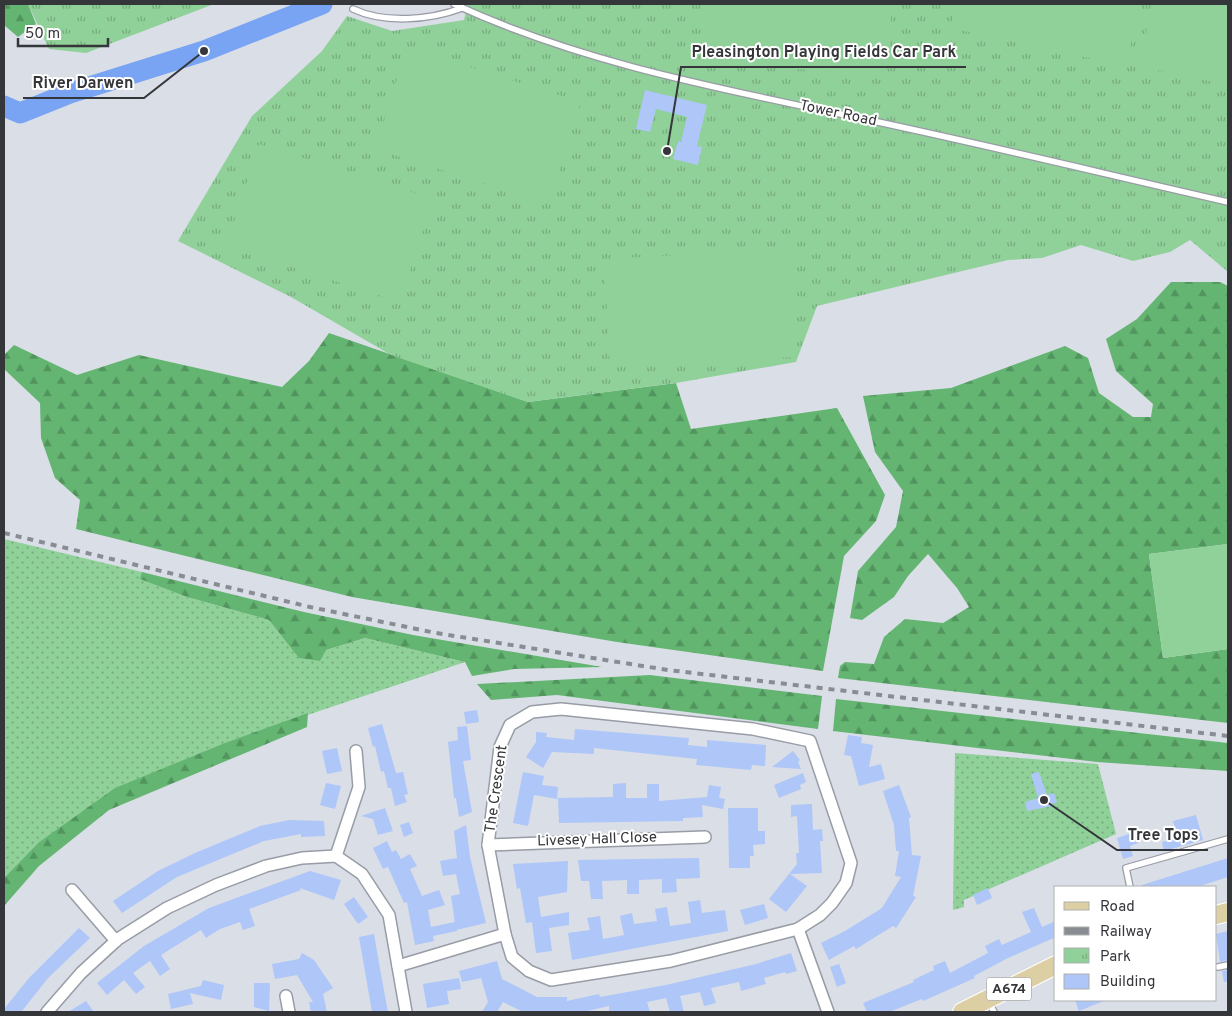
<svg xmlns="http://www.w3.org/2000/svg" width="1232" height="1016" viewBox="0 0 1232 1016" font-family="Overpass,sans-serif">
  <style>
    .grass { fill: url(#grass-dots) }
    .forest { fill: url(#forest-firs) }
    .park { fill: url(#park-tufts) }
    .pitch { fill: #90d199 }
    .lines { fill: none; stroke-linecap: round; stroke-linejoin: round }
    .river { stroke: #79a4f4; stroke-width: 21 }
    .building { fill: #aec6f8 }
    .service-casing { stroke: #989ca5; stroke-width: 8 }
    .minor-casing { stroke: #989ca5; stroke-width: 14 }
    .primary-casing { stroke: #fff; stroke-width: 20 }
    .service { stroke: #fff; stroke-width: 5.5 }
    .minor { stroke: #fff; stroke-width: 11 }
    .primary { stroke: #ddcfa4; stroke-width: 18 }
    .rail { stroke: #898c93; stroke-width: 4; stroke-dasharray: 6 6; stroke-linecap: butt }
    .labels { text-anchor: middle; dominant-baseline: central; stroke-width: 4; stroke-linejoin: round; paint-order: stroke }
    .shield { fill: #fff; stroke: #727275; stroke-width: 1 }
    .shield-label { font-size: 14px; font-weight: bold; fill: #35363a }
    .street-label { font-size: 15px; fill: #35363a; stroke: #fff }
    .leader { fill: none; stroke: #35363a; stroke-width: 2 }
    .callout-dot { fill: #35363a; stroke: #fff; stroke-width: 2 }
    .callout-label { font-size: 16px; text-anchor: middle; font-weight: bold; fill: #35363a; stroke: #fff; stroke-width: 4; stroke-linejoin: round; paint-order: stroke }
  </style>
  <defs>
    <pattern id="grass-dots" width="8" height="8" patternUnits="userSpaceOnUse" patternTransform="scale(1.25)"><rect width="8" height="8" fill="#90d199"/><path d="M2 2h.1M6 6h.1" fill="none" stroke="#76aa7e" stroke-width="1.8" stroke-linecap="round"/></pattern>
    <pattern id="forest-firs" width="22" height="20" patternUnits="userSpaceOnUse" patternTransform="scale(1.25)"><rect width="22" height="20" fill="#63b571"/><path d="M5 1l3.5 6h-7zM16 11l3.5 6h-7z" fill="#52945e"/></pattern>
    <pattern id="park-tufts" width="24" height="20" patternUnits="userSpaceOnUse" patternTransform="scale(1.25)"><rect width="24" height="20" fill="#90d199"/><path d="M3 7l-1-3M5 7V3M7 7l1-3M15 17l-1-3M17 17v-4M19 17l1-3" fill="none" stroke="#76aa7e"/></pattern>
  </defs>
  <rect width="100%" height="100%" fill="#dadee7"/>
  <g class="grass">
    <path d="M4,539l138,33 -1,7 46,18 82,23 31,38 65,-20 100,24 -235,79 -192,102 -34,35z"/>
    <path d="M955,753l143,11 18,70 -152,66v7l-11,3z"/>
  </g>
  <g class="forest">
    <path d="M4,4h24l8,20 -18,13 -14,-12z"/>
    <path d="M1171,282h49l8,4v258l-79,10 14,104 65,-9v74l-390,-45 2,-12 5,-4 29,2 10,-27 21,-18 38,4 26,-16 -12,-19 -29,-34 -20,22 -14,21 -32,23 -12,-2 8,-47 38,-44 7,-36 -28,-39 -12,-56 88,-8 114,-42 23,12 11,35 34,24h18l2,-13 -37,-33 -10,-32 31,-20z"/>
    <path d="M329,333l199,69 148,-19 15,46 146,-21 48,87 -9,26 -32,35 -21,115 -206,-29 -265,-45 -276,-68 4,-29 -25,-22 -14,-40 -1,-35 -36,-34v-14l10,-10 63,30 62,-20 143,32 27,-26z"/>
    <path d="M142,572l162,40 109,23 189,32 -88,2 -42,7 -7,-14 -100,-24 -39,12 -6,11 -21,-3 -30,-38 -82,-23 -47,-18z"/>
    <path d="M650,675l172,21 -4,33 -261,-34 -66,5 -14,-16z"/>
    <path d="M836,699l392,44v28l-131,-9 -264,-31z"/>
    <path d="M308,713l-1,14 -198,83 -70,56 -35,40v-28l34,-35 77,-55 115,-47z"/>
  </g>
  <g class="park">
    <path d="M28,4h186l-128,49 -37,-4z"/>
    <path d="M468,4h760v268l-38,-32 -20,12 -37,9 -52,-16 -39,13 -34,2 -191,46 -21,56 -120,21 -148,19 -137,-47 -100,-58 -113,-56 74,-125 70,-65 25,-35 45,15 72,-11z"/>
  </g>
  <g class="pitch">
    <path d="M706,4h186l-5,71 -185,-12z"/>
    <path d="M956,4h184l-14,62 -176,-38z"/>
    <path d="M1152,4h76v81l-89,-19z"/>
    <path d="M407,47l174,55 -32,102 -174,-55z"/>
    <path d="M259,144l174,55 -33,103 -174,-56z"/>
    <path d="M791,249l6,108 -187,10 -6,-108z"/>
    <path d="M1228,544v105l-65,9 -14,-104z"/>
  </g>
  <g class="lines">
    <path class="river" d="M4,106l16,7 50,-20 134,-42 118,-47"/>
  </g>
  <g class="building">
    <path d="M645,90l62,15 -10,41 5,1 -4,18 -25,-6 5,-18 3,1 6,-25 -31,-8 -6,23 -14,-3z"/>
    <path d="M477,710l2,12 -13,2 -2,-12z"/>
    <path d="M382,724l14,49 7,-1 5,22 -4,1 3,7 -12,4 -4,-18h-3l-4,-17 -3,1 -6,-26 -2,1 -5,-19z"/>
    <path d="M467,726l4,34 -8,1 9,51 -13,5 -3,-19h-2l-6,-56 10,-2 -1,-13z"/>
    <path d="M575,729l114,9 -1,7 19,2v-7l59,5 -1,21 -13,-1 -1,5 -55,-5 1,-6 -103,-11v6l-42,-2 -9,16 -17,-11 10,-15v-10l11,1 -1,4 28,3z"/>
    <path d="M848,735l14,2 -1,6 12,2 -4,22 12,-3 4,15 -26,7 -8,-30 -7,-1z"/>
    <path d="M337,748l5,23 -15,3 -5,-23z"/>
    <path d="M793,751l7,9 -2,2 3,7 -29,-2z"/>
    <path d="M523,772l21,4 -2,9 16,2 -1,12 -23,-4 -6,31 -15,-3z"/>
    <path d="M1039,772l8,23 7,-2 3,9 -5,2 1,2 -26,5 -2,-9 13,-4 -7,-24z"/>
    <path d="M803,773l3,9 -6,3 1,4 -22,9 -5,-13z"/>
    <path d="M326,783l15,3 -6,23 -15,-4z"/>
    <path d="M626,783v15h21v-14h12v17l48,-4 2,-12 12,2 -2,11 6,1 -2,10 -21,-4 1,12 -20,1v3l-124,2 -1,-25 55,-1v-13z"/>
    <path d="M899,785l12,32 -2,1 3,37 9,1 -8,40 3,1 -20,31 -3,-2 -37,23 -2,-3 -25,14 -8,-17 24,-12 37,-23 19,-31 -6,-1 4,-25h-3l-2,-26 -11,-34z"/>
    <path d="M812,804l1,26 9,-1 1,12h-3l2,32 -32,1 17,12 -21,26 -17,-13 28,-35 -1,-11h3l-2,-37 -6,1v-12z"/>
    <path d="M385,808l8,23 -15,4 -5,-16 -12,-3z"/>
    <path d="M728,808h30v23h7v13l-12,1 1,11h-4v12h-21z"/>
    <path d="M1196,815l7,25 -39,11 -2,-9 16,-4 -5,-17z"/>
    <path d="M289,820l35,1 1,15 -24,1v-3l-37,7 -87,36 -55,36 -9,-12 45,-30 37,-18 65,-27z"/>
    <path d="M409,822l4,11 -9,4 -4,-12z"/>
    <path d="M466,825l4,32 16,66 -30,7 -5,-34 9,-2 -4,-20 -13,2 -3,-15 17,-3 -3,-27z"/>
    <path d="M1135,832l3,11 -8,3 3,10 -10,3 -6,-21z"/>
    <path d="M387,841l5,11 4,-2 5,9 9,-5 7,12 -7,3 12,27 17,-6 6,15 -17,5 3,17 24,-5 2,9 -24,5 1,5 -19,4 -8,-43 -3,1 -16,-36 -5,2 -10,-21z"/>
    <path d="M699,858l1,20 -24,1 1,13 -15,1v-14l-23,1v14h-12v-14l-25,1 1,18h-12l-2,-18h-8l-3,-21z"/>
    <path d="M1228,858v19l-31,10h-55v-2z"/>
    <path d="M568,861l-1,31 -29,5 3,20 28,-5v13l-20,3 3,23 -16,2 -4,-31 -6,1 -6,-35 -3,1 -4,-25z"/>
    <path d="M310,871l31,9 -7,20 -34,-12 1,2 -52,19 6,17 -12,4 -3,-8 -20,7 -14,9 -5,-8 -40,25 9,14 -10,7 -10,-15 -17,12 12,14 -9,7 -12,-14 -17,15 -10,-12 47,-37 65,-38z"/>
    <path d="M988,888l4,10 -15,7 -4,-10z"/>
    <path d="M354,897l14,20 -10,7 -14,-20z"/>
    <path d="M700,900l2,13 23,-3 3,21 -156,29 -4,-27 22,-3 -3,-12 13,-2 3,23 11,-2 10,-2 -4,-19 12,-3 2,11 23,-3 -2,-12 12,-2 3,19 21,-3 -3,-21z"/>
    <path d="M764,904l4,14 -23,7 -5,-15z"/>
    <path d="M1034,908l8,19 14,-6v16l-48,21 -34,18 1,2 -52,23 -1,-2 -33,13h-22l-4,-9 51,-21 -1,-2 21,-10 -1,-4 12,-5 5,12 38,-20 -3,-7 14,-7 3,6 29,-13 -9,-20z"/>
    <path d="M79,928l11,10 -42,40 -26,33 2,1h-20v-3l25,-31z"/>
    <path d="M1228,931v29l-8,2 -4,-28z"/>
    <path d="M374,934l8,46 6,32h-16l-13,-75z"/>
    <path d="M302,953l12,7 19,28 -10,6 4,18h-16l-2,-10h4l-16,-27 -22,4 -3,-15 27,-5z"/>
    <path d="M791,953l6,18 -11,3 -1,-2 -21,6 2,6 -25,7 -2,-9 -28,6 5,15 -12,3 -4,-14 -20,4 4,16h-14l-4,-14 -19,4 3,10h-41v-6l-26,6h-60l-20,-10 -6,10h-15l6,-10 -7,-24 -19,4 -3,-11 38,-10 5,18 35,18h30v4l32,-7 1,3 66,-12 90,-21z"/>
    <path d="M839,964l7,19 -9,4 -7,-20z"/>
    <path d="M1228,970v11l-4,1 -2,-11z"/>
    <path d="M459,978l2,11 -14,2 2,13 -22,4 -4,-24z"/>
    <path d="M203,980l21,5 -3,15 -31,-7 3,11 -22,5 -3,-15 33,-8z"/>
    <path d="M254,983h16l-1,28 -15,-4z"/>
    <path d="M1075,1000h31l-27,11z"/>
    <path d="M86,1001l8,11h-26z"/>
  </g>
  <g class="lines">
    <defs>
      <g id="service">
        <path d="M454,4c127,59 268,85 405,114 124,26 246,56 369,84"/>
        <path d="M353,9c32,15 77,11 109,-1"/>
        <path d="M1130,887l-4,-19 102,-29"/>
        <path d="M1218,967l10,-2"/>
        <path d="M989,1002l5,10"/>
      </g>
      <g id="minor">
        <path d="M561,709l192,20 57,12 41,122 -5,20 -14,20 -12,12 -22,14 -127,32 -120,19 -22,-9 -17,-14 -7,-23 -17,-89 12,-98 10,-22 22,-13z"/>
        <path d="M488,845l217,-8"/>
        <path d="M336,856l23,-69 -3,-36"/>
        <path d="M72,890l44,51"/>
        <path d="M798,929l30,83"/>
        <path d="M398,966l107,-32"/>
        <path d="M286,996l3,16"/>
        <path d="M47,1012l34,-39 37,-34 49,-31 49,-23 50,-19 36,-8 34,-2 26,18 27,41 17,97"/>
      </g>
      <g id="primary">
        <path d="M1216,915l12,-3"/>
        <path d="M962,1012l94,-47"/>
      </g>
    </defs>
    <use href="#service" class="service-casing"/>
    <use href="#minor" class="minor-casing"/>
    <use href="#primary" class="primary-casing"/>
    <use href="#service" class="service"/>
    <use href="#minor" class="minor"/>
    <use href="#primary" class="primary"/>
    <path class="rail" d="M4,533l306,74 126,26 232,37 560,66"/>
  </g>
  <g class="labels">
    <rect class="shield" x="986.5" y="977.5" width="45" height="23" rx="4"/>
    <g class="shield-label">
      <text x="1009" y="989">A674</text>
    </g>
    <g class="street-label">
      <text transform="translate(838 114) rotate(12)">Tower Road</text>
      <text transform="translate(497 789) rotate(-82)">The Crescent</text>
      <text transform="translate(597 840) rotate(-2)">Livesey Hall Close</text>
    </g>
  </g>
  <path class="leader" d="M667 151L681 67H966M204 51L144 98H23M1044 800L1117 850H1208"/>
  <g class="callout-dot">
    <circle cx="667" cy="151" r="5"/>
    <circle cx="204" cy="51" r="5"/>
    <circle cx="1044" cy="800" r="5"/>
  </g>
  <g class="callout-label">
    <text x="824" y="57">Pleasington Playing Fields Car Park</text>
    <text x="83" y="88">River Darwen</text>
    <text x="1163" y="840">Tree Tops</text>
  </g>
  <rect width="1232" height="1016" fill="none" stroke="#35363a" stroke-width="10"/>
  <rect x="1054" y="886" width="162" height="115" fill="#ffffff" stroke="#aeafb0"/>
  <rect x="1064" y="902" width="25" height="8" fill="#ddcfa4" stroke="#aeafb0"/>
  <text x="1100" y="911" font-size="15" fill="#35363a">Road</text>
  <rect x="1064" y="927" width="25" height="8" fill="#898c93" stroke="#aeafb0"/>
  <text x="1100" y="936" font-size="15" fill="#35363a">Railway</text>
  <rect x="1064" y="948" width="25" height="15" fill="url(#park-tufts)" stroke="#aeafb0"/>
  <text x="1100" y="961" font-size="15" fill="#35363a">Park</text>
  <rect x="1064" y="974" width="25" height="15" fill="#aec6f8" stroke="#aeafb0"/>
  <text x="1100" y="986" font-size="15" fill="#35363a">Building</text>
  <path d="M18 38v8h90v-8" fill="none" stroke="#35363a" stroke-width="2.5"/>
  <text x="25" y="38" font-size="15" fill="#35363a" stroke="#ffffff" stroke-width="4" paint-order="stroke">50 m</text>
</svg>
